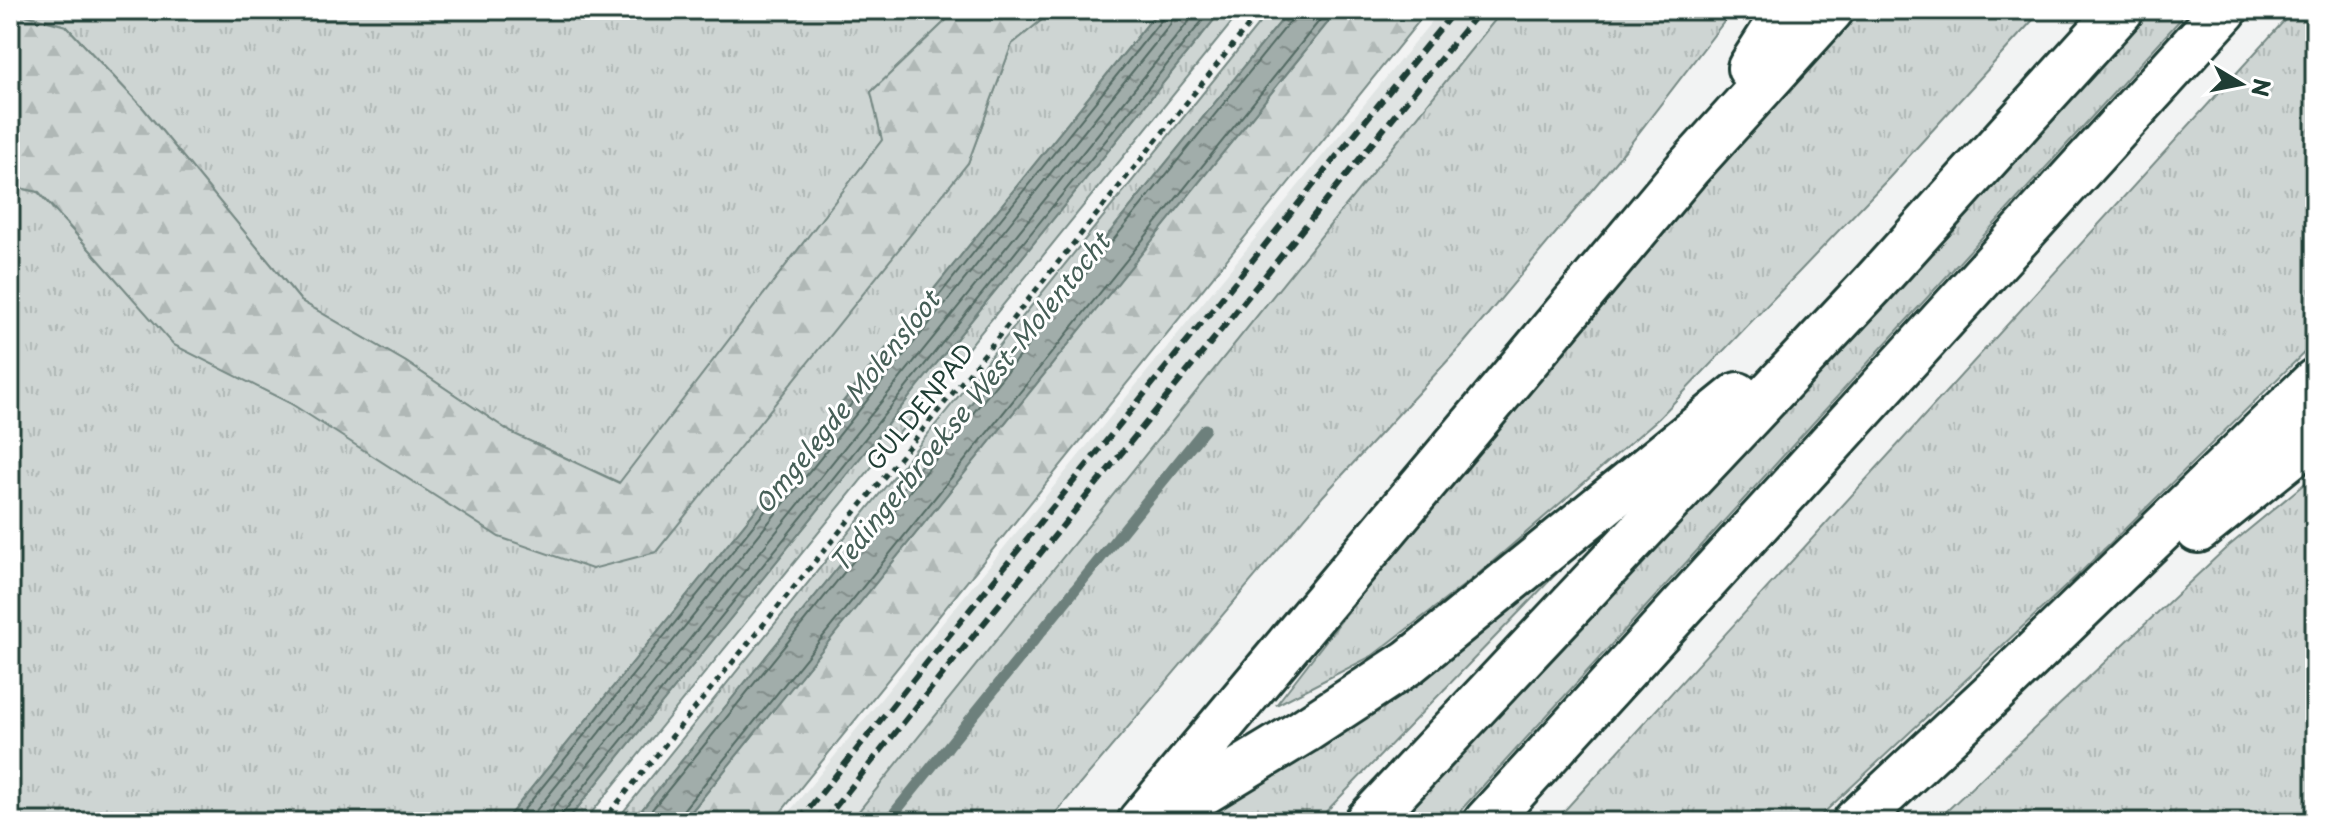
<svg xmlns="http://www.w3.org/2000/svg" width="2325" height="832" viewBox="0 0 2325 832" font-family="'Playpen Sans',sans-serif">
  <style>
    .built { fill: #e0e4e3 }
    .grass { fill: url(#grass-tufts); stroke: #768984; stroke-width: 2 }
    .forest { fill: url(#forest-firs); stroke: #768984; stroke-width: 2 }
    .water { fill: url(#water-ripples); stroke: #6d807b; stroke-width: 2 }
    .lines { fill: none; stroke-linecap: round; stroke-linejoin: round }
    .shore { stroke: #536a63; stroke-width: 2 }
    .stream { stroke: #6d807b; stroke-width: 11 }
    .motorway-casing { stroke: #1f3d34; stroke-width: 50 }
    .path { stroke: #1f3d34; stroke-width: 5; stroke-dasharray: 6 6; stroke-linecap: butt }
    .motorway { stroke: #fff; stroke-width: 44 }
    .rail { stroke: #1f3d34; stroke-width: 6; stroke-dasharray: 12 6; stroke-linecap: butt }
    .labels { text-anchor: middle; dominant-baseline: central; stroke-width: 6; stroke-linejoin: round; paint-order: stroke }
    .street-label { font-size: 24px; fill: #1f3d34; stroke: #fff }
    .water-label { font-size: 26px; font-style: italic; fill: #465f57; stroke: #fff }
  </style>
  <defs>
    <pattern id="grass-tufts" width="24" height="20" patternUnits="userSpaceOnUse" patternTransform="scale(2)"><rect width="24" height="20" fill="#ced5d3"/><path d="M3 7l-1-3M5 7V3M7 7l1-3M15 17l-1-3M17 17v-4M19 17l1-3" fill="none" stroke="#b0b8b6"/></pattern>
    <pattern id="forest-firs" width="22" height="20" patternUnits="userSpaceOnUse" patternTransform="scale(2)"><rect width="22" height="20" fill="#ced5d3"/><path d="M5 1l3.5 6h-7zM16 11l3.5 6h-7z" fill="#b0b8b6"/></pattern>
    <pattern id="water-ripples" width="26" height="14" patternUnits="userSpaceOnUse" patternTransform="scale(2)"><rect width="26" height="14" fill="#a1adaa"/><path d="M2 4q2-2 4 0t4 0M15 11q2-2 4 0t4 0" fill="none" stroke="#838e8b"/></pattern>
  </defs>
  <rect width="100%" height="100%" fill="#f2f3f3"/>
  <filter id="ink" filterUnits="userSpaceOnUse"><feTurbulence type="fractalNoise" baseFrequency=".0125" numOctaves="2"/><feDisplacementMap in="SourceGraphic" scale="16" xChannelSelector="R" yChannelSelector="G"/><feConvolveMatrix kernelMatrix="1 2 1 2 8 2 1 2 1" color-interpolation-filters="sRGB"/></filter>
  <g filter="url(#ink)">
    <path class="built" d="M1441,10h62l-653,812h-69z"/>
    <g class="grass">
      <path d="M10,10h947l-86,82 12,47 -263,344 -108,-50 -106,-71 -105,-61 -158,-193 -77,-82z"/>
      <path d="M1054,10h105l-655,812h-494v-636l28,6 137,153 115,58 302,166 376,-406 44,-119z"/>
      <path d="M1222,10h20l-658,812h-18z"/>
      <path d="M1270,10h20l-658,812h-17z"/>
      <path d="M1503,10h230l-106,138 -164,196 -140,152 -275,326h-198z"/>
      <path d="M1853,10h189l-153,168 -230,240 -183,158 -104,80 -96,49 113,-146z"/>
      <path d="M2146,10h43l-739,812h-58z"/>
      <path d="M2294,10h21v332l-233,229 -268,251h-260z"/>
      <path d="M2315,475v347h-380l289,-272z"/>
      <path d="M1543,568l13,6 -240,248h-120z"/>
    </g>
    <g class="forest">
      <path d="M957,10h97l-42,34 -44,119 -312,389 -64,17 -93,-32 -209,-134 -116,-58 -135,-153 -29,-6v-175l56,15 77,82 158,193 105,61 106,71 107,50 263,-343 -11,-48z"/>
      <path d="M1338,10h90l-655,812h-90z"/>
    </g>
    <g class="water">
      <path d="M1159,10h63l-656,812h-62z"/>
      <path d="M1290,10h48l-655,812h-51z"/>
    </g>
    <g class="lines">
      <g class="shore">
        <path d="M514,822l649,-804 2,-8"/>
        <path d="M527,822l643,-797 5,-15"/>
        <path d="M550,822l4,-15 644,-797"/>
        <path d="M560,822l2,-8 649,-804"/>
        <path d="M642,822l651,-804 2,-8"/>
        <path d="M677,822l3,-8 648,-804"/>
      </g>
      <path class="stream" d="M887,822l318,-393"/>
      <defs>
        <g id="motorway">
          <path d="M1750,68l37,-58"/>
          <path d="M2198,530l117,-94"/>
          <path d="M1159,819l145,-88 105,-69 329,-267"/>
          <path d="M1140,822l547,-653 144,-159"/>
          <path d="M1367,822l506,-538 248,-274"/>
          <path d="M1486,822l739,-812"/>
          <path d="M1855,822l138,-129 322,-312"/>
        </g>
      </defs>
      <use href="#motorway" class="motorway-casing"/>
      <path class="path" d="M602,822l372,-455 287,-357"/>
      <use href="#motorway" class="motorway"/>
      <g class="rail">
        <path d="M798,822l657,-812"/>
        <path d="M823,822l657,-812"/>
      </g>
    </g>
  </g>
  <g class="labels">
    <g class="street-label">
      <text transform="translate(919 406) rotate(-51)">GULDENPAD</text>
    </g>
    <g class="water-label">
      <text transform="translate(846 402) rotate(-51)">Omgelegde Molensloot</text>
      <text transform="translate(969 402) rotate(-51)">Tedingerbroekse West-Molentocht</text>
    </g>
  </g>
  <rect width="2325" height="832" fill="none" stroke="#fff" stroke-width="40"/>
  <rect x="20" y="20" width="2285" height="792" fill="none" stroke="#1f3d34" stroke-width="3" filter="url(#ink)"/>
  <g transform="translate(2241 84) rotate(100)" stroke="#ffffff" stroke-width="6" paint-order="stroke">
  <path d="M0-6L14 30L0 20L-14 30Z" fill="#1f3d34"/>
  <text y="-12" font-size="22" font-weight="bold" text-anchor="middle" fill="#1f3d34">N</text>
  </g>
</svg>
